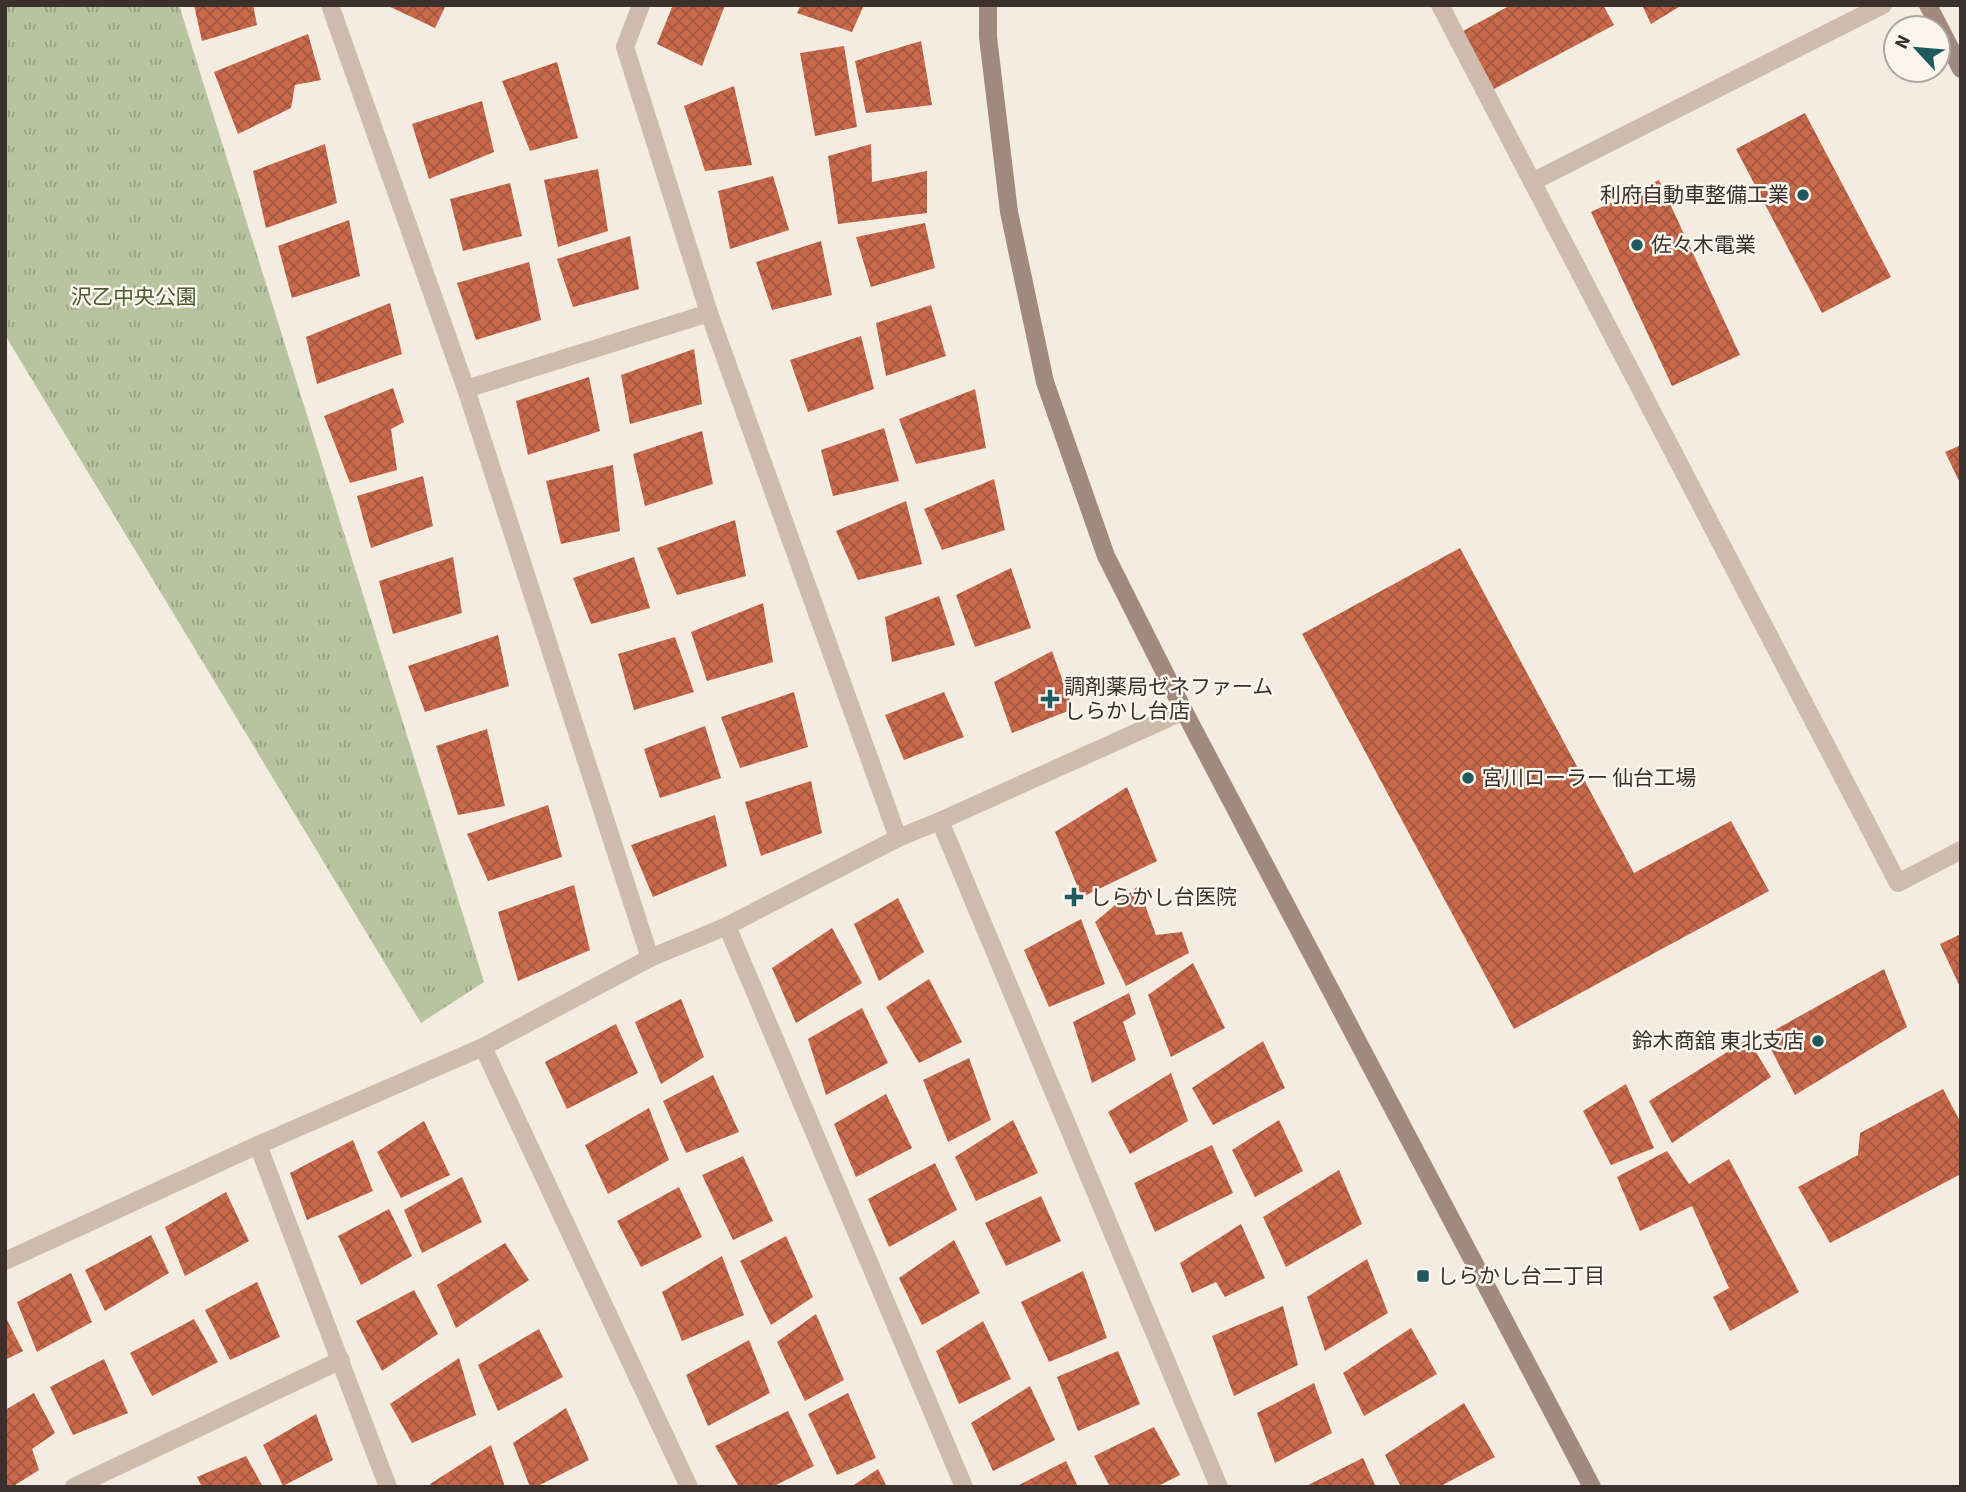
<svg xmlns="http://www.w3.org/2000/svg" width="1966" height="1492" viewBox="0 0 1966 1492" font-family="'Source Sans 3','Noto Sans JP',sans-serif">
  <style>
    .grass { fill: url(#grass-tufts) }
    .building { fill: url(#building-cross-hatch) }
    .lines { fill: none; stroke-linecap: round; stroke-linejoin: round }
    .street { stroke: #cdbbac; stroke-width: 18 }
    .secondary { stroke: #a18a7d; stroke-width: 18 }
    .poi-dot { fill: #1f5a5e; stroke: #fbf5ee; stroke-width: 2.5 }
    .labels { text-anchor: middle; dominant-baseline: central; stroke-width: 5; stroke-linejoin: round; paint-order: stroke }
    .poi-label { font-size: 21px; fill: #3b302b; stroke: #fbf5ee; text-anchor: start }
    .park-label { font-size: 21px; fill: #4a5a2e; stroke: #fbf5ee }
  </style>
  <defs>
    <pattern id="grass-tufts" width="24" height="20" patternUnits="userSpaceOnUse" patternTransform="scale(1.75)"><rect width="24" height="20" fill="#b8c4a0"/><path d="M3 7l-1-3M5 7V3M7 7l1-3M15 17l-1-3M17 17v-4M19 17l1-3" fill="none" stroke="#97a083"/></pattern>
    <pattern id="building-cross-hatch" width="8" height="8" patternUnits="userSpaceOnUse" patternTransform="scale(1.75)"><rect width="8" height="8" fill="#c8694b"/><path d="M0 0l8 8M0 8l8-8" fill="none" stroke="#a4573f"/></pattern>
  </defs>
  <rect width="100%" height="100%" fill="#f4ebe1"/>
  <path class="grass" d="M5,5h174l305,977 -63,41 -416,-688z"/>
  <g class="building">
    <path d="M194,5h59l4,20 -55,16z"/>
    <path d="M386,5h60l-11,23z"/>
    <path d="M673,5h52l-23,61 -45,-22z"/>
    <path d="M801,5h63l-12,27 -55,-19z"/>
    <path d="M1511,5h92l11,20 -120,64 -31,-58z"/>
    <path d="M1642,5h40l-31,19z"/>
    <path d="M308,34l13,46 -26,5 -4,23 -53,26 -24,-62z"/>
    <path d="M921,41l11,64 -66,8 -11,-52z"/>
    <path d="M844,46l13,81 -42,9 -15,-83z"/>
    <path d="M557,62l21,76 -48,13 -28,-70z"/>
    <path d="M734,86l18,79 -47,6 -21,-65z"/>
    <path d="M482,101l12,51 -65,27 -17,-55z"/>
    <path d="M1805,113l86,164 -69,36 -86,-164z"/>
    <path d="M325,144l12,59 -71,25 -13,-57z"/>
    <path d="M871,144l1,38 55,-11v42l-89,11 -10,-68z"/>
    <path d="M598,169l10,62 -50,16 -14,-67z"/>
    <path d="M773,176l16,54 -59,19 -12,-58z"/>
    <path d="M1659,180l81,175 -68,31 -81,-174z"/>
    <path d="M510,183l12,53 -59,15 -13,-52z"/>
    <path d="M349,220l11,56 -68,22 -14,-52z"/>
    <path d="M925,223l10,45 -64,19 -15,-50z"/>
    <path d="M630,236l9,53 -66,18 -16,-48z"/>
    <path d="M821,241l11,54 -60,15 -16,-48z"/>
    <path d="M529,262l12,58 -65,20 -19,-57z"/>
    <path d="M390,303l12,51 -85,30 -11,-47z"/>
    <path d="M931,305l15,51 -60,20 -10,-53z"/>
    <path d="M861,336l13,53 -66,23 -18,-52z"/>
    <path d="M694,349l8,55 -72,20 -9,-49z"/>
    <path d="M589,377l11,54 -72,24 -12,-54z"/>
    <path d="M393,388l11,34 -13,7 6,41 -47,13 -26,-67z"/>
    <path d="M975,389l11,59 -70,16 -17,-45z"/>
    <path d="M884,428l15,53 -66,15 -12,-46z"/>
    <path d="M702,431l11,53 -68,22 -12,-52z"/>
    <path d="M1961,445v40l-16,-33z"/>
    <path d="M613,465l7,66 -59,13 -15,-63z"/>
    <path d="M423,476l10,50 -62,22 -14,-52z"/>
    <path d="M994,479l11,51 -63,20 -18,-41z"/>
    <path d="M906,501l16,63 -64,16 -22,-49z"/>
    <path d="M735,520l11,56 -69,19 -20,-47z"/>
    <path d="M1460,548l174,325 97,-52 38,70 -255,138 -212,-395z"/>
    <path d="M453,557l9,56 -69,21 -14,-53z"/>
    <path d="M634,557l16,51 -59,16 -18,-46z"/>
    <path d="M1011,568l20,60 -56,19 -19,-52z"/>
    <path d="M939,596l16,49 -63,17 -7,-45z"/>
    <path d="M763,603l10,59 -66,19 -16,-49z"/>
    <path d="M498,635l11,51 -84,26 -17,-46z"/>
    <path d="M675,637l19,55 -60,18 -16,-56z"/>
    <path d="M1052,651l21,58 -61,24 -18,-51z"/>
    <path d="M794,692l14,55 -68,21 -19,-51z"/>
    <path d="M944,692l20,45 -60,23 -19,-45z"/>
    <path d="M705,726l16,52 -61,20 -16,-49z"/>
    <path d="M487,729l18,77 -47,9 -22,-69z"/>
    <path d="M811,781l11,52 -61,23 -16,-54z"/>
    <path d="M1127,787l30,74 -75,36 -27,-65z"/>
    <path d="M548,805l14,52 -74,24 -21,-47z"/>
    <path d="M715,815l12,51 -74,31 -22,-52z"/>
    <path d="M574,885l16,65 -72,31 -20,-69z"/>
    <path d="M1138,886l18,49 26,-3 7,21 -63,33 -31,-64z"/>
    <path d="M898,898l26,54 -45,29 -25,-57z"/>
    <path d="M1081,919l24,65 -56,23 -25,-57z"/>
    <path d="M832,928l30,55 -66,40 -24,-55z"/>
    <path d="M1961,934v55l-21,-45z"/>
    <path d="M1193,963l32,65 -54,29 -23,-62z"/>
    <path d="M1884,969l23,58 -112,68 -31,-59z"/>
    <path d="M929,979l33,63 -43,21 -33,-56z"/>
    <path d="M1129,993l7,21 -13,8 13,38 -44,23 -19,-61z"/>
    <path d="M681,999l23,58 -43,27 -26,-62z"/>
    <path d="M862,1008l26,55 -62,32 -18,-56z"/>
    <path d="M616,1024l22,49 -71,36 -22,-47z"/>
    <path d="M1748,1039l23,38 -99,66 -23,-42z"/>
    <path d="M1263,1041l22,47 -72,37 -21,-37z"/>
    <path d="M969,1058l22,62 -43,22 -25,-62z"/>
    <path d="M1171,1073l17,48 -58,33 -22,-42z"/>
    <path d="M713,1075l26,57 -53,21 -23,-52z"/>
    <path d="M1626,1084l28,64 -43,17 -28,-54z"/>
    <path d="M1943,1089l18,34v51l-131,69 -32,-56 60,-32 2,-22z"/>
    <path d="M886,1094l26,54 -56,29 -22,-53z"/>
    <path d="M649,1108l20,52 -61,34 -23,-49z"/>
    <path d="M1013,1120l25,53 -62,28 -21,-44z"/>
    <path d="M1279,1120l24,51 -48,26 -23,-47z"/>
    <path d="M424,1121l26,54 -49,23 -24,-46z"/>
    <path d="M353,1140l20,51 -66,29 -17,-47z"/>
    <path d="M1212,1145l21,48 -78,39 -21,-49z"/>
    <path d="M1667,1151l22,33 40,-25 70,133 -69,39 -17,-34 16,-9 -37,-82 -52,25 -23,-54z"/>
    <path d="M743,1156l30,65 -40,19 -31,-65z"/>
    <path d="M935,1163l22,47 -68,37 -21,-48z"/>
    <path d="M1339,1170l23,54 -76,43 -23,-50z"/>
    <path d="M462,1177l20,45 -60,31 -18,-43z"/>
    <path d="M679,1187l23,50 -61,30 -24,-46z"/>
    <path d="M226,1192l23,49 -64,35 -20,-49z"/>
    <path d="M1041,1196l20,45 -55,25 -21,-43z"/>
    <path d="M389,1209l23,47 -51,29 -23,-49z"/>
    <path d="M1241,1224l24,54 -40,19 -9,-15 -24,11 -12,-30z"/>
    <path d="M151,1235l18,38 -64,38 -20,-41z"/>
    <path d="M786,1236l27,61 -42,28 -31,-64z"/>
    <path d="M954,1240l26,53 -58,32 -23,-47z"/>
    <path d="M505,1243l24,37 -73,48 -19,-43z"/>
    <path d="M722,1256l22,59 -62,26 -20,-49z"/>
    <path d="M1367,1259l21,54 -63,38 -18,-54z"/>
    <path d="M1083,1271l24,67 -58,24 -28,-60z"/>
    <path d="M71,1273l21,49 -55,30 -20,-50z"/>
    <path d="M257,1282l23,55 -50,23 -25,-50z"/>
    <path d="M414,1290l24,44 -56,37 -26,-50z"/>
    <path d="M1283,1306l15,59 -64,31 -22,-60z"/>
    <path d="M816,1314l28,66 -39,21 -28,-59z"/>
    <path d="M5,1316l18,35 -18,9z"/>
    <path d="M194,1319l24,43 -66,34 -22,-43z"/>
    <path d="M983,1321l28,58 -52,25 -23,-53z"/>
    <path d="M1411,1328l26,46 -73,42 -21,-43z"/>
    <path d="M539,1329l24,48 -65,34 -20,-46z"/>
    <path d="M749,1340l21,53 -62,33 -22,-51z"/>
    <path d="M1118,1351l22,53 -62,27 -21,-54z"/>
    <path d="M459,1358l17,57 -64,28 -22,-39z"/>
    <path d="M104,1359l24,54 -55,22 -23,-48z"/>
    <path d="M1314,1383l18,50 -57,30 -18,-50z"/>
    <path d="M1030,1386l25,54 -62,31 -22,-48z"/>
    <path d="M34,1393l21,40 -23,16 7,21 -27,17h-7v-77z"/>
    <path d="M848,1393l28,65 -39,17 -29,-61z"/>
    <path d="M1464,1403l31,54 -56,30h-38l-16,-32z"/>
    <path d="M566,1408l23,52 -53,27h-6l-17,-44z"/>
    <path d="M788,1411l26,55 -42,21h-33l-24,-41z"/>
    <path d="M316,1414l17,46 -50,26 -20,-41z"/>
    <path d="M1154,1427l26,48 -24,12h-46l-16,-31z"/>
    <path d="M491,1445l14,42h-74l-1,-3z"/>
    <path d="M246,1456l17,31h-61l-5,-10z"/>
    <path d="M1363,1458l13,29h-72z"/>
    <path d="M1066,1461l12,26h-63z"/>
    <path d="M878,1469l9,18h-36z"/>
  </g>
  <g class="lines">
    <g class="street">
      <path d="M330,5l136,384 184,569"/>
      <path d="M641,5l-16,42 84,266 189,525"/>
      <path d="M1440,5l458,878 63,-33"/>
      <path d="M1532,182l351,-177"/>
      <path d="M466,389l243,-76"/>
      <path d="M940,821l279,666"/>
      <path d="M727,926l237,561"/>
      <path d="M258,1145l130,342"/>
      <path d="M5,1261l253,-116 225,-98"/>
      <path d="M74,1487l267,-127"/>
      <path d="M689,1487l-206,-440 167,-89 77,-32 171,-88 42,-17 244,-110"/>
    </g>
    <g class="secondary">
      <path d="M988,5v32l21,175 36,170 61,174 78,155 408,776"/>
      <path d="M1928,5l33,64"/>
    </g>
  </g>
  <g class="poi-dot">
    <circle cx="1803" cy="195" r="7"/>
    <circle cx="1637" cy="245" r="7"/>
    <path d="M1046.5 688.5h7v7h7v7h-7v7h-7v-7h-7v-7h7z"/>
    <circle cx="1468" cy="778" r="7"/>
    <path d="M1070.5 886.5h7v7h7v7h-7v7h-7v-7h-7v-7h7z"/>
    <circle cx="1818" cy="1041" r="7"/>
    <rect x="1416" y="1269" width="14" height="14" rx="3.5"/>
  </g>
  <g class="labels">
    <g class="poi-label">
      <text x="1789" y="195" text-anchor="end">利府自動車整備工業</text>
      <text x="1651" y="245">佐々木電業</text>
      <text x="1064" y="687">調剤薬局ゼネファーム<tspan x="1064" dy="24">しらかし台店</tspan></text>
      <text x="1482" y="778">宮川ローラー 仙台工場</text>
      <text x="1090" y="897">しらかし台医院</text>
      <text x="1804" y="1041" text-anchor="end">鈴木商舘 東北支店</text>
      <text x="1437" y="1276">しらかし台二丁目</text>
    </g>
    <g class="park-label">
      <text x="134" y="297">沢乙中央公園</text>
    </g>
  </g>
  <rect width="1966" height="1492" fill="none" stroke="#3b302b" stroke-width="14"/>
  <g transform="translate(1917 49) rotate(296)"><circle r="33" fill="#fbf5ee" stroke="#aea6a0" stroke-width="2"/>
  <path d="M0-5L12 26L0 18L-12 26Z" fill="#1f5a5e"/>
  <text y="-10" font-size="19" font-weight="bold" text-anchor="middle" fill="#3b302b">N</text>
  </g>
</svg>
